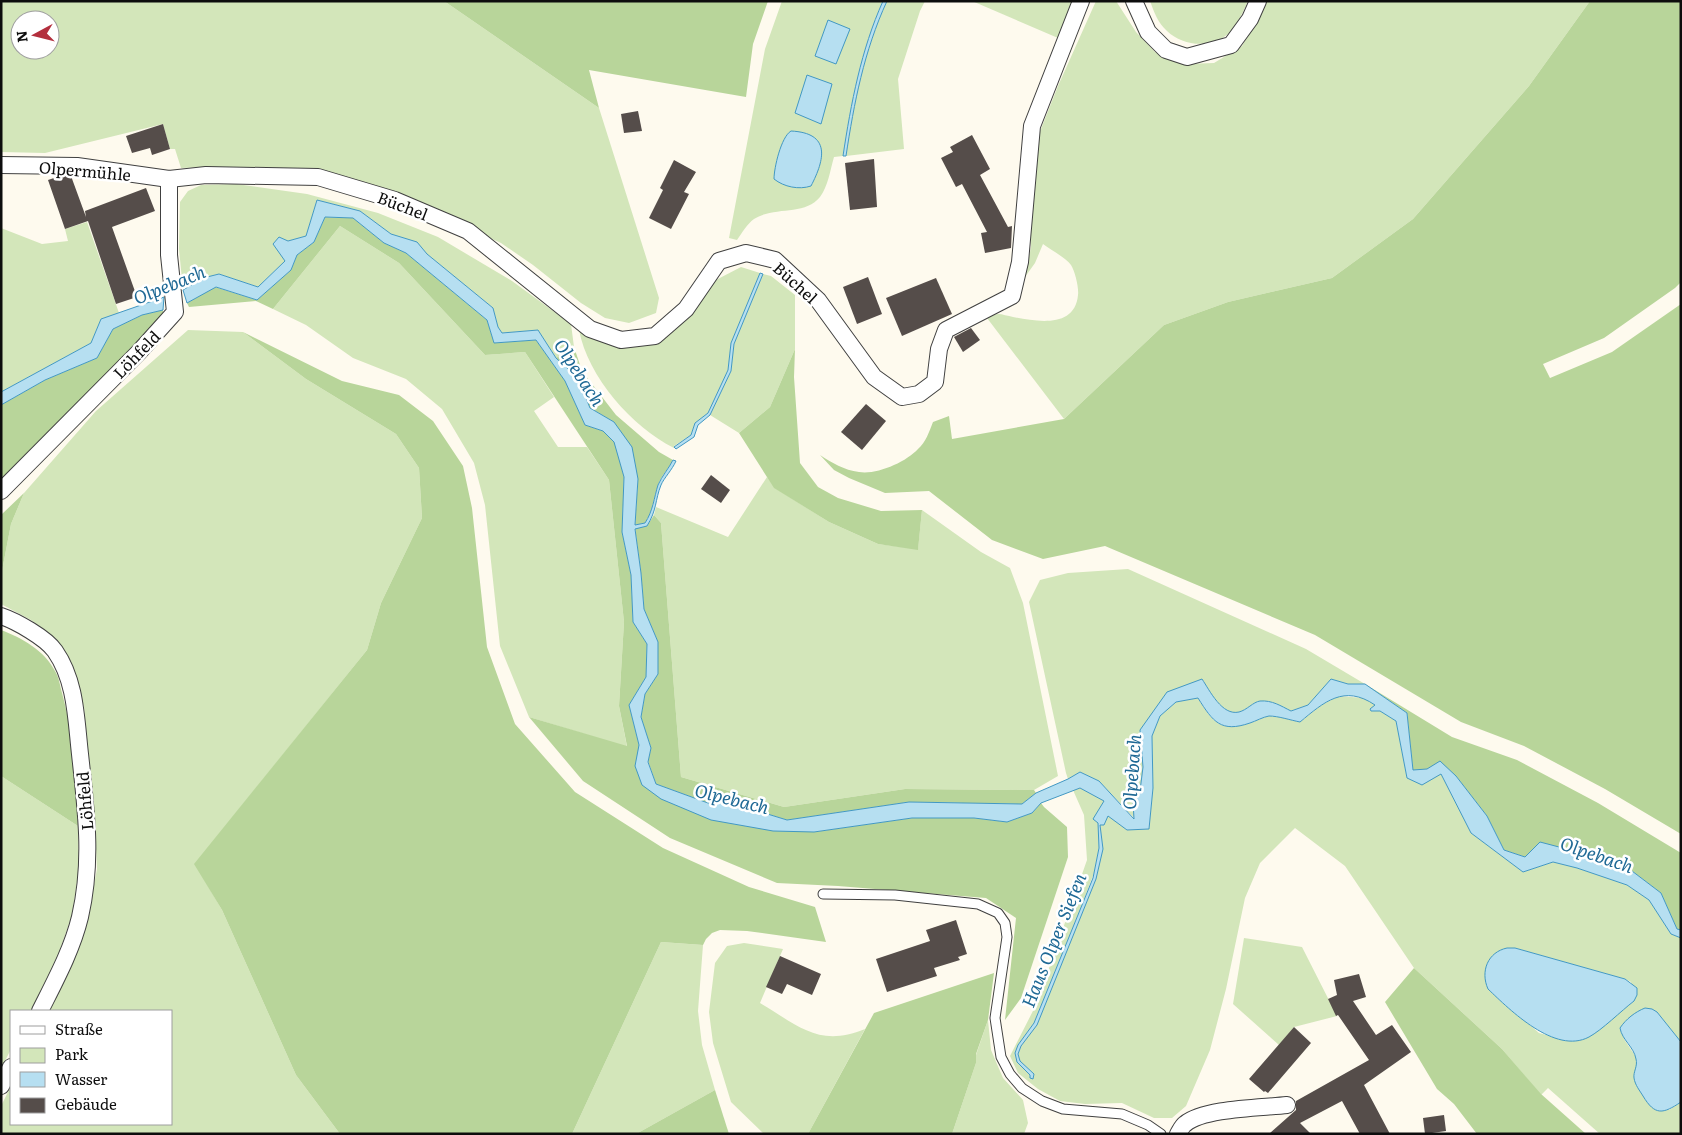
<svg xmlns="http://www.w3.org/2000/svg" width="1682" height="1135" viewBox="0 0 1682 1135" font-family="Literata,serif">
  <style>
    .green { fill: #d3e6ba; fill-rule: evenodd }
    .forest { fill: #b8d59a }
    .water { fill: #b6dff1; stroke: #4298c3 }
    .building { fill: #554d4a }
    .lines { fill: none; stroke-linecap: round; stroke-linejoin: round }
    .lane-casing { stroke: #404040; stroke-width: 11 }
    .street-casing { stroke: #404040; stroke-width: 18 }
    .lane { stroke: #fff; stroke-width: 9 }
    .street { stroke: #fff; stroke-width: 16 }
    .labels { text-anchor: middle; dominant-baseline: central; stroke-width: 5; stroke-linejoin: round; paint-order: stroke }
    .street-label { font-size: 16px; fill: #0d0d0d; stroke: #fff }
    .water-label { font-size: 18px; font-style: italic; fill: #1f6995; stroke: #fff }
  </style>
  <rect width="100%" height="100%" fill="#fefaee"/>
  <g class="green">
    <path d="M1,1h443l155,107 60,190 -3,15 -27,10 -24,-5 -24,-15 -48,-38 -32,-22 -69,-31 -64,-22 -160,-23 -27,1 -6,-19h-5l-7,-25 -118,29 -44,-1zM20,20h30v30h-30z"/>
    <path d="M782,1h101c-22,49 -32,102 -40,155l-9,1c-4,14 -6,29 -14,40 -15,19 -46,9 -66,22 -7,5 -12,14 -17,21l-8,-2 36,-189z"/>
    <path d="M887,1h38l-5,10 -22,68 6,70 -58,7c8,-53 18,-105 41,-155z"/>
    <path d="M972,1h102l-16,37z"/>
    <path d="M1096,1h20l20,31 19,20 31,12 28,-1 28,-17 12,-21 11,-24h325l-61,85 -116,133 -81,59 -104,24 -64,23 -100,94 -77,-101c3,-1 7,-4 11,-4 4,0 10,2 15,3 25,5 62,11 65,-22 1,-7 -3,-24 -7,-30 -5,-7 -20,-15 -28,-21l-8,19 -10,14 6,-30v-63l4,-40 23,-58z"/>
    <path d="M1150,1h98c-5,11 -11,25 -20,33 -18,15 -45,12 -61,-3 -9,-8 -13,-19 -17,-30z"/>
    <path d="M236,184l71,10 71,19 60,24 74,44 59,43 3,23 -18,11 -18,-28 -36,3 -4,-6 -5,-19 -66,-54 -11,-12 -25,-8 -31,-23 -43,-11 -11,36 -18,5 -3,20 -27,26 -39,-13 -16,4 -20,12 -4,-41 1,-47 8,-11 13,-6z"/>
    <path d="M87,222l32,91 -18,6 -10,24 -90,49v-164l41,16 26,-3 -3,-12z"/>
    <path d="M340,226l59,37 86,92 40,-3 29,45 -20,14 24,36h29l22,33 15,142 -5,84 8,41 -98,-30 -29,-71 -15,-141 -11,-42 -32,-54 -36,-30 -53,-21 -47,-33 -33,-16z"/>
    <path d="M741,267l19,6 -29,70 -3,27 -20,43 -13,10 -4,12 -17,11v2c-42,-21 -86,-71 -95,-118l11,8 38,6 22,-2 64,-61z"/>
    <path d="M763,274l8,2 24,19v54l-25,58 -31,26 -29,-18 21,-44 3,-27z"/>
    <path d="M188,330l55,2 63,47 90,55 23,34 3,50 -41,85 -14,47 -172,214 27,46 74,165 44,59h-339v-28l10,-20v38h160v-113h-122l21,-41 17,-50 10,-51 -2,-40 -11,-122 -12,-42 -14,-24 -27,-21 -30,-16v-28l10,-52 13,-31 72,-82z"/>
    <path d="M767,477l8,11 54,34 49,22 40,5 4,-39 59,42 29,16 13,35 35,173 -24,14 -129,-1 -121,18 -103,-30 -20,-254 -7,-8 2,-8 72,30z"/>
    <path d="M1128,569l178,80 59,35h-17l-17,-5 -23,26 -18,6c-9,-5 -19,-11 -30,-10 -7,1 -13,9 -21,11 -17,4 -29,-21 -37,-33l-62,51 3,37 -3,24 -7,10 2,18 -36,-38 -19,-9 -12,7 -2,-6 -37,-171 11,-22 28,-7z"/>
    <path d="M1338,696l26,2 12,7 4,6 16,10 11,57 34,-4 30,59 52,39 30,-10 24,6 50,17 22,15 22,34 10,4v104l-24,-30 -33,27 12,18 1,8 -3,11 4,12 31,22 12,-8v32h-81l-52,-46 -7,7 -39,-46 -88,-81 -69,-102 -50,-38 -35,35 -15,35 -19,91 -16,61 -24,56 -14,12h-18l-32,-15 -37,1 -25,-3 -22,-12 -20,-16 -8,-17 26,-51 51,-145 -3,-45 -11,-25 7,-2 25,13 -7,22 1,25 -6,30 -59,145 -16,22 -1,17 13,13v3l3,1 1,-5 -14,-13 -2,-7 3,-8 16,-22 66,-175 -3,-24 8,-10 19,15 22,-1 4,-41 -1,-52 8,-20 16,-14 22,-4c14,24 23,35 52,25 6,-2 13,-6 19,-7 9,0 21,4 31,6l20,-16zM1515,948l110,31 6,3 3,19 -45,36 -24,3 -26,-7 -51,-45z"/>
    <path d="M1,776l77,50 1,42 -7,47 -17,49 -24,47h-20v38l-10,20z"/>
    <path d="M1244,938l58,9 35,69 -43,11 -15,18 -46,-41z"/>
    <path d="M661,942l42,3 -5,66 4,34 13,45 -79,44h-64z"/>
    <path d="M744,943l39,6 -23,54c39,23 59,45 105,26l-57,105h-44l-33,-32 -18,-59 -4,-31 6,-49 12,-17z"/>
    <path d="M988,1020l3,30 12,28 20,22 5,23 -4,11h-72l24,-71v-8z"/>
  </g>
  <g class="forest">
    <path d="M444,1h324l-15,43 -7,53 -157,-27 10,38z"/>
    <path d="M1590,1h91v281l-6,6 -71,50 -61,26 7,14 62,-26 69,-48v530l-76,-45 -81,-43 -63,-24 -146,-87 -210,-89 -62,13 -51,-19 -63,-49 -44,2 -36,-15 -15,-8 -14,-15c12,8 24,15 39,17 18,3 47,-10 59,-23 8,-7 11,-17 15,-27l16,-6 3,23 112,-20 100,-94 64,-23 104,-24 81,-59 116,-133z"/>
    <path d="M325,217l28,1 31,25 22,10 81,67 7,23 42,-3 29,41 20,44 18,6 12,11 9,35 -2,55 9,43 2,47 14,22 -1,33 -17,28 10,40 3,40 172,47 98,-14h62l33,4 25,-9 9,-10 3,4 23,20 1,30 -47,141 -16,22 11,-102 -30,-20 -148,-12 -61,-3 -107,-45 -87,-57 -54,-64 98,29 -8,-40 5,-84 -15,-142 -84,-128 -40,3 -86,-92 -59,-37 -67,83 -17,-8 -67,6 -2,-4 28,-16 42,13 34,-30 6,-15 17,-13z"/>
    <path d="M163,310v3l-14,17 -148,150v-75l44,-25 52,-22 16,-29 29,-14z"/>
    <path d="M243,332l99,49 57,14 34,26 30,45 9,42 15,139 28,77 60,68 88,56 86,39 66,20 11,35 -79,-11 -27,-1 -8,3 -6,6 -3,6 -42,-3 -89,192h-232l-44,-59 -74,-165 -28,-46 173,-214 14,-47 41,-85 -3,-50 -23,-34 -90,-55z"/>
    <path d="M574,347l8,24 34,44 43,37 14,8c-4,8 -12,16 -15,25 -4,13 -5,26 -13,38l-10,2 3,-46 -24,-57 -24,-14 -12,-30 -22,-20z"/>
    <path d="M795,349l-1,28 6,86 18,24 20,11 43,13 41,-1 -4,40 -40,-6 -49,-22 -55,-34 -35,-55 31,-26z"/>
    <path d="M24,493l-13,31 -10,52v-61z"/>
    <path d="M654,515l7,8 20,254 103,30 121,-18 129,1 2,3 -14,11 -113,-2 -122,18 -65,-20 -14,3 -52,-19 -8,-23 3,-13 -10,-31 4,-23 13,-20v-32l-14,-33 -3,-36 -6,-45 12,-2z"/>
    <path d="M1,630c21,8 43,20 54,41 4,6 5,15 7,22 12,43 13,88 16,133l-77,-50z"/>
    <path d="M1365,684l87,53 65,23 81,43 83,50v77l-4,-1 -16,-36 -29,-22 -107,-14 -21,-7 -17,-34 -31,-40 -29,-7 -14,2 -6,-58z"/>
    <path d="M1414,968l88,81 39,45 45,40h-109l-23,-30 -17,-15 -52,-87z"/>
    <path d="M994,973l-6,47 -12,34v9l-24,71h-144l66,-121z"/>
    <path d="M715,1090l14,44h-93z"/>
  </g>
  <g class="water">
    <path d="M883,1h4c-23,50 -33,102 -41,155h-3c8,-53 18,-106 40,-155z"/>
    <path d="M828,20l22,9 -14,35 -21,-8z"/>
    <path d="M807,75l25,9 -11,40 -26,-11z"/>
    <path d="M791,131c40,2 34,28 20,55 -12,4 -27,1 -37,-7 0,-11 7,-42 17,-48z"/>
    <path d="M317,200l43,11 31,23 26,8 10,12 66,54 5,19 4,6 36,-3 18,28 22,20 12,30 24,14 18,25 6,32 -3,46 10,-2c8,-12 9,-25 13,-38 4,-9 11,-17 15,-25l3,1c-4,9 -12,17 -15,24 -6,15 -4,25 -14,41l-12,3 6,44 3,36 14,33v32l-13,20 -4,23 10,31 -3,14 8,22 52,19 14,-3 65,20 122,-18 113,2 14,-11 32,-14 12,-7 19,9 35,38 -1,-18 7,-10 3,-24 -3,-37 27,-38 35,-13c8,12 20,37 37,33 8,-2 14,-10 21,-11 12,-1 21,5 31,10l17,-6 23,-26 17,5h17l42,29 6,57 14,-1 13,-8 16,15 31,40 17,34 21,7 15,-15 42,11 50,18 29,22 16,36 4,1v8l-10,-4 -22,-34 -22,-15 -50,-17 -24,-6 -30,10 -52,-39 -30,-59 -19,11 -15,-7 -11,-57 -16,-10h-9l-1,-2 5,-4c-31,-21 -51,-3 -75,17 -10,-2 -22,-6 -31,-6 -6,1 -13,5 -19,7 -29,10 -37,-1 -52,-25l-22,4 -16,14 -8,20 1,52 -4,41 -22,1 -19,-14 -4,9h-4l3,24 -7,30 -59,146 -16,21 -3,8 2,7 14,13 -1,5 -3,-1v-3l-13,-13 -2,-9 3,-8 16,-22 59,-145 6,-30 -1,-25 -5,-4 11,-18 -24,-13 -39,15 -9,10 -25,9 -33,-4h-62l-98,14 -41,-1 -62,-11 -50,-21 -19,-14 -7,-19 4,-21 -10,-40 17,-28 1,-33 -14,-22 -2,-47 -9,-43 2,-55 -10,-35 -11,-11 -18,-6 -20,-44 -29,-41 -42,3 -7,-23 -81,-67 -22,-10 -31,-25 -28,-1 -11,25 -17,13 -6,15 -34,30 -41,-13 -29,16 -4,-13 20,-12 16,-4 39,13 27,-26 -12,-17 6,-7 9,4 18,-5z"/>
    <path d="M760,273l3,1 -29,70 -3,27 -21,44 -12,10 -4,12 -18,12 -2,-2 17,-12 4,-12 13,-10 20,-43 3,-27z"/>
    <path d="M164,297l-1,13 -21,5 -29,14 -16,29 -52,22 -44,25v-13l90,-49 10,-24z"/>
    <path d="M1507,948h8l110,31 12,9v7l-3,6c-13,10 -32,29 -45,36 -34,18 -79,-27 -101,-48 -8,-18 0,-37 19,-41z"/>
    <path d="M1645,1008l7,1 5,3 24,30v60c-18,12 -26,14 -38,-6 -3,-5 -8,-11 -9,-18 -1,-6 4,-12 2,-19 -2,-12 -14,-19 -16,-31 6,-9 15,-16 25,-20z"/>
  </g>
  <g class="building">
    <path d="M638,111l4,20 -18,2 -3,-19z"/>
    <path d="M163,124l7,25 -18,6 -2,-7 -18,5 -6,-17z"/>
    <path d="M972,135l18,34 -10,6 28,52 4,-1 -1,22 -26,5 -4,-20 6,-1 -25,-48 -6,3 -15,-29 12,-6 -3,-5z"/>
    <path d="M874,159l3,48 -27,3 -5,-47z"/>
    <path d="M674,160l22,12 -12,20 5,2 -18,35 -22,-11 14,-28 -3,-2z"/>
    <path d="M60,176h11l15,41 -1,-6 61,-23 9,23 -43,16 25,70 -21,7 -28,-83 -23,8 -17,-49z"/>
    <path d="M868,277l14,37 -25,10 -14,-37z"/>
    <path d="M936,278l16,36 -50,22 -16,-38z"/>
    <path d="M971,328l9,12 -17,12 -9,-15z"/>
    <path d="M866,404l20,17 -24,29 -21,-18z"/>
    <path d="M711,475l19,15 -9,13 -20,-14z"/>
    <path d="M956,920l11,34 -9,3 2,3 -26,8 3,8 -50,16 -11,-33 54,-18 -4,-11z"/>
    <path d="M780,956l41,18 -9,21 -25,-11 -5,10 -16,-7z"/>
    <path d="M1359,974l7,23 -13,4 23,34 16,-10 19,27 -47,33 26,49h-30l-18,-33 -42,22 11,11h-42l27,-24v-9l73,-41 -31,-45 -2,1 -8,-17 9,-4 -3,-15z"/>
    <path d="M1294,1027l17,16 -43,50 -3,-2 -1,1 -15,-13z"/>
    <path d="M1444,1115l2,16 -21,3 -2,-16z"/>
  </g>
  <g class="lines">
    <defs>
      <path id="lane" d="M823,894l72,1 83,9 20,9 7,10 2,14 -12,81 6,39 9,17 12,14 20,13 21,8 59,5 26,11 13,9"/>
      <g id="street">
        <path d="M1134,1l14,31 18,18 21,7 44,-12 19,-26 8,-18"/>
        <path d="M1,165l76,1 92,13 37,-4 112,2 77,23 73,31 122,98 31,11 34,-4 31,-27 33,-48 27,-8 29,7 43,40 56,77 28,20 17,-3 16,-12 4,-33 7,-19 66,-34 8,-34 12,-136 49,-125"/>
        <path d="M1,491l138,-139 36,-40 -6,-57v-76"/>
        <path d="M1,616c15,5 45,22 54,35 21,30 21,68 25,103 6,56 13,107 0,163 -8,33 -25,64 -40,94"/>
        <path d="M1,1086l10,-19"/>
        <path d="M1178,1134c2,-3 4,-8 7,-10 19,-16 77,-16 102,-19"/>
      </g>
    </defs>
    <use href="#lane" class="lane-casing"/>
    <use href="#street" class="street-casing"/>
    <use href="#lane" class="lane"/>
    <use href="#street" class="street"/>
  </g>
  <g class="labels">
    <g class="street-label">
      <text transform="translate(85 170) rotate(5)">Olpermühle</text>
      <text transform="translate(403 205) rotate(21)">Büchel</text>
      <text transform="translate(796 282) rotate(42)">Büchel</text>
      <text transform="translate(136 354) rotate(-46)">Löhfeld</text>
      <text transform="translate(84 801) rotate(-95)">Löhfeld</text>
    </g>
    <g class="water-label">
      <text transform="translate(169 284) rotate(-22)">Olpebach</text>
      <text transform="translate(580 372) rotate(57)">Olpebach</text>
      <text transform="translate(1131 772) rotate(-86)">Olpebach</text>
      <text transform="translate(732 798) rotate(14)">Olpebach</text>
      <text transform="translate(1597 854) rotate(19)">Olpebach</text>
      <text transform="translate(1053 940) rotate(-68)">Haus Olper Siefen</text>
    </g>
  </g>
  <rect width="1682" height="1135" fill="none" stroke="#0d0d0d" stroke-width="5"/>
  <rect x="10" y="1010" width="162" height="115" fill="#ffffff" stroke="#9e9e9e"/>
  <rect x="20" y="1026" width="25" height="8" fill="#ffffff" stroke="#9e9e9e"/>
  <text x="55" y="1035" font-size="15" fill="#0d0d0d">Straße</text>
  <rect x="20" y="1048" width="25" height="15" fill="#d3e6ba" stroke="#9e9e9e"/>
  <text x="55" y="1060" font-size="15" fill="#0d0d0d">Park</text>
  <rect x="20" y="1072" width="25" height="15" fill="#b6dff1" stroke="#9e9e9e"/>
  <text x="55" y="1085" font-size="15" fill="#0d0d0d">Wasser</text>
  <rect x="20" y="1098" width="25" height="15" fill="#554d4a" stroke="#9e9e9e"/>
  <text x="55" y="1110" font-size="15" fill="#0d0d0d">Gebäude</text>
  <g transform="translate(35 35) rotate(263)"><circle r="24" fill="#ffffff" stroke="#9e9e9e"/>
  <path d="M0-4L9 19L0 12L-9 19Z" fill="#b32f3d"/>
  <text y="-8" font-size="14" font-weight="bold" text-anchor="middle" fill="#0d0d0d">N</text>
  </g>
</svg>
